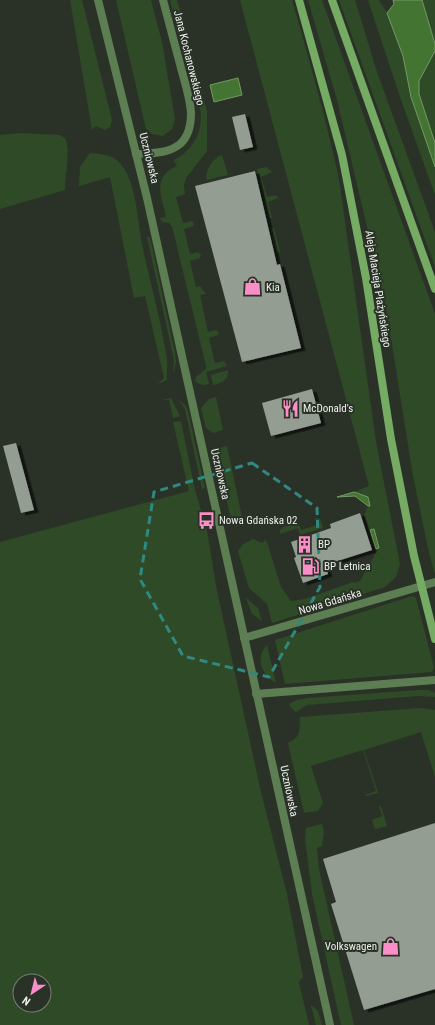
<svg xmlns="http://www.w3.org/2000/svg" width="435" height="1025" viewBox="0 0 435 1025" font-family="'Roboto Condensed',sans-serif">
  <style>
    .green { fill: #2f4a26; fill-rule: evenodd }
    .water { fill: #437431; stroke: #759968 }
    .building { fill: #949d91; filter: url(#shadow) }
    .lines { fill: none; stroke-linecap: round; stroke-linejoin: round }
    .minor { stroke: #5d7e52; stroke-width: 8 }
    .secondary { stroke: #75ab63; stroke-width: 8 }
    .marked { fill: none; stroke: #308880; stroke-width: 3; stroke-dasharray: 8 5; stroke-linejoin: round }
    .labels { text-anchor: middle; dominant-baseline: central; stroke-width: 4; stroke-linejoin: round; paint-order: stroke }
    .street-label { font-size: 11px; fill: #ebf0e9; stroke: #2a3228 }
    .poi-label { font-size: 11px; fill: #ebf0e9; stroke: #2a3228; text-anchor: start }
  </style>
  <defs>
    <filter id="shadow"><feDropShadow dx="4.5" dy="2.5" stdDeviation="0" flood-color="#0009"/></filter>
  </defs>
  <rect width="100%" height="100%" fill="#2a3228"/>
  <g class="green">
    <path d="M70,0h12l30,120 -2,7 -5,3 -9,-4 -4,4z"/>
    <path d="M116,0h35l11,42 13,77 -3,10 -9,7 -11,-2 -6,-5z"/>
    <path d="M170,0h7l30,111v40l-21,27 -2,7 1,9 -9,3 7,26 9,-2 2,3 -1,2 -9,3 6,25 8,-2 3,3 -1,3 -10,3 6,26 4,-1 6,8 -6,1 8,37 8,-2 3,2 -1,3 -9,3 6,25 9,-2 3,5 -21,6 3,12c-5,2 -9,1 -14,-3l1,-4 10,-8v-3l-34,-140 -3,-3 -7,-1 -2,-4 6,-1c-4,-21 -15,-40 11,-51l-3,-6c20,-10 30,-30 26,-52z"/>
    <path d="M240,0h52c17,59 34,119 47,179l37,263 24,122 -4,13 -11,10 -113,36 -5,-19 -18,-16 -11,-37 4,-6 11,-6 9,4 3,-3 2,2 14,45 10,14 14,-2 48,-17 1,1 6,-2 19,-34 -5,-18 -5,1 -5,-15 4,-9v-9l-14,-5 15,-6z"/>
    <path d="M308,0h14l113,314v260l-6,-21 -16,-77 -27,-169 -49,-207z"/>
    <path d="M339,0h16l22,72 58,160v35z"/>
    <path d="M368,0h11l8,13 16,43 8,41 24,70v28l-35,-98z"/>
    <path d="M422,0h13v44z"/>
    <path d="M435,51v92l-16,-49v-13z"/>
    <path d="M21,133l39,2 5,3c6,14 0,36 0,52l-65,19v-74z"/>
    <path d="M90,153c10,1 21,1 28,8 20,20 19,62 25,88 8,36 18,73 24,110 1,7 -1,14 0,21l-9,4 6,-6 -19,-82 -11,2 -24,-121 -31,9 1,-19z"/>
    <path d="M222,155l6,20 -21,5c-3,-9 6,-22 15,-25z"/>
    <path d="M266,167l6,5 -11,5 6,20 9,-2 2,3 -10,4 4,16h-3l-12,-49z"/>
    <path d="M270,228h4l6,24 -4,1z"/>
    <path d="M147,237h3l25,116 1,9 -3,12 1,-14z"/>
    <path d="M228,370c1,10 -6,13 -15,15l-2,-10z"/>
    <path d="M216,397l7,33 -10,3 -7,-5 -5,-20 8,-9z"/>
    <path d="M171,398l9,18 -7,2 -4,-18h-7z"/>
    <path d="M178,399l8,7 2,5 17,77 -3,1 -17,-80z"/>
    <path d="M181,421l14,69 12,40 9,56 45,206 26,102 16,83 -4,5 10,43h-309v-483l189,-51 -16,-69zM20,981h24v24h-24z"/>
    <path d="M227,446l15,71 -6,2 -6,-4 -15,-63 3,-4z"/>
    <path d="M315,518l5,1 3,9 -23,7 -2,-7 -18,6v-4l3,-3 15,-4 3,7 16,-5z"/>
    <path d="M412,596l4,2 18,70 -2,4 -147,12 -10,-44z"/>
    <path d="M246,598l12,10 4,13 -10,-7z"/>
    <path d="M267,645l9,38c-15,-8 -21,-26 -9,-38z"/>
    <path d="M417,690h12l6,3v4l-17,-1 -111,9 -11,7 -5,-4 -2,-4 8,-4 11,-2z"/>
    <path d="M420,708l15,2v67l-14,-45 -57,18 14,43 -12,3 -1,-1 11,-4 -13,-41 -52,16 12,37 -5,8 -14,2 -16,-70c14,-6 11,-14 12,-26z"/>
    <path d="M379,806h2l6,20 -12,3 -3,-9 10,-4z"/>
    <path d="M322,824l2,8 -2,14 -5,2 2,21 35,156h-13l-29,-131 -7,-55 1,-11z"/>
    <path d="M311,1005l7,6 4,14h-6z"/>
  </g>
  <g class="water">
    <path d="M393,0h29l13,44v7l-16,30v13l16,49v24l-24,-70 -8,-41 -16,-43 7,-9z"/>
    <path d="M238,78l4,17 -28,7 -4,-17z"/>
    <path d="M354,492l14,5 2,9h-2l-13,-10 -18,1z"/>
    <path d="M374,529l5,19 -3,1 -6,-19z"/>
  </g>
  <g class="building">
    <path d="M245,114l8,33 -13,3 -8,-33z"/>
    <path d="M255,171l22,94 3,-1 21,84 -59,14 -47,-176z"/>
    <path d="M312,389l9,34 -50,13 -9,-33z"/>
    <path d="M16,443l18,67 -13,3 -18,-67z"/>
    <path d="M360,513l12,37 -47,15 3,9 -25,9 -9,-25 2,-1 -5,-15 40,-14 -1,-4z"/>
    <path d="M435,823v166l-71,21 -33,-106 5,-2 -13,-43z"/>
  </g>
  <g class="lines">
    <g class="minor">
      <path d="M98,0l49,198 183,827"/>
      <path d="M136,154c15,-1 32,0 44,-10 8,-7 11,-20 11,-31 -1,-15 -6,-30 -10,-45 -6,-23 -12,-45 -18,-68"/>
      <path d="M244,638l191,-56"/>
      <path d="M256,694l179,-14"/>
    </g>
    <g class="secondary">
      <path d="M299,0l43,155 24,123 25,161 23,117 21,83"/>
      <path d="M332,0l103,289"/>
    </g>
  </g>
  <path class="marked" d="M252,463l65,45 3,79 -51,90 -86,-21 -43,-77 14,-87z"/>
  <defs>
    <symbol id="shop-bare" viewBox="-9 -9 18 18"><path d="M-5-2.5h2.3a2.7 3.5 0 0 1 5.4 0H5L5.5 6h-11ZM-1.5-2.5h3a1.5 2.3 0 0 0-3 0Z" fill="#fa8fc8" stroke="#2a3228" stroke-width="2.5" paint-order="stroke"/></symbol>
    <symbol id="restaurant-bare" viewBox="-9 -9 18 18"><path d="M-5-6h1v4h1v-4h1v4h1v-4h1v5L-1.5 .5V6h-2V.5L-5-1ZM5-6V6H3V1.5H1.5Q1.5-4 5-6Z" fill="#fa8fc8" stroke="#2a3228" stroke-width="2.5" paint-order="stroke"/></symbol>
    <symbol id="bus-bare" viewBox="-9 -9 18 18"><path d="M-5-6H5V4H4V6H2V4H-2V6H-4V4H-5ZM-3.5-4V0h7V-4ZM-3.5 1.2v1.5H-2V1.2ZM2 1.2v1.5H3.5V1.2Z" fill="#fa8fc8" stroke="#2a3228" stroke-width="2.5" paint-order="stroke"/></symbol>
    <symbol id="building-bare" viewBox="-9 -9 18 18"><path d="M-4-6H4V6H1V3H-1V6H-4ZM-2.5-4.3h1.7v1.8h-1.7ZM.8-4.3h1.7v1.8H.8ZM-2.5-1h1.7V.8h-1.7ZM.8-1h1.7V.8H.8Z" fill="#fa8fc8" stroke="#2a3228" stroke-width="2.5" paint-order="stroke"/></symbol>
    <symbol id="fuel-bare" viewBox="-9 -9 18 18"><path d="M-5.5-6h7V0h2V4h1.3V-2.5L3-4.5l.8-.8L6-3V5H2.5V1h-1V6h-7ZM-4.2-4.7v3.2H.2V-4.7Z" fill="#fa8fc8" stroke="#2a3228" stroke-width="2.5" paint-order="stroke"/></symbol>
  </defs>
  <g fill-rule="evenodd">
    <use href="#shop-bare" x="240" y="274" width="25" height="25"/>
    <use href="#restaurant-bare" x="278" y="396" width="25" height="25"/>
    <use href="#bus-bare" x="194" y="508" width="25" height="25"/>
    <use href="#building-bare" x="292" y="532" width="25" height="25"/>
    <use href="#fuel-bare" x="298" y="554" width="25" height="25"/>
    <use href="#shop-bare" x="378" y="934" width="25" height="25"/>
  </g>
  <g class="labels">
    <g class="street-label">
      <text transform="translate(189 58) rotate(76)">Jana Kochanowskiego</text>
      <text transform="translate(149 158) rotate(76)">Uczniowska</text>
      <text transform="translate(378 289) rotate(81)">Aleja Macieja Płażyńskiego</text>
      <text transform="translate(220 474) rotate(77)">Uczniowska</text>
      <text transform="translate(330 602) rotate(-17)">Nowa Gdańska</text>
      <text transform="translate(289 791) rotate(78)">Uczniowska</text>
    </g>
    <g class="poi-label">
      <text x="266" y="287">Kia</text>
      <text x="303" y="408">McDonald's</text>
      <text x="219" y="520">Nowa Gdańska 02</text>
      <text x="318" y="544">BP</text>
      <text x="324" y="566">BP Letnica</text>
      <text x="377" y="946" text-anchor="end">Volkswagen</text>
    </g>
  </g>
  <g transform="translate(32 993) rotate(215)"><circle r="19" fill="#2a3228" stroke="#777e75"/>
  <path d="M0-3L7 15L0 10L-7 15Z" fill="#fa8fc8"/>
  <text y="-6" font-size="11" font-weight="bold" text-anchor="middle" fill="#ebf0e9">N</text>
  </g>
</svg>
